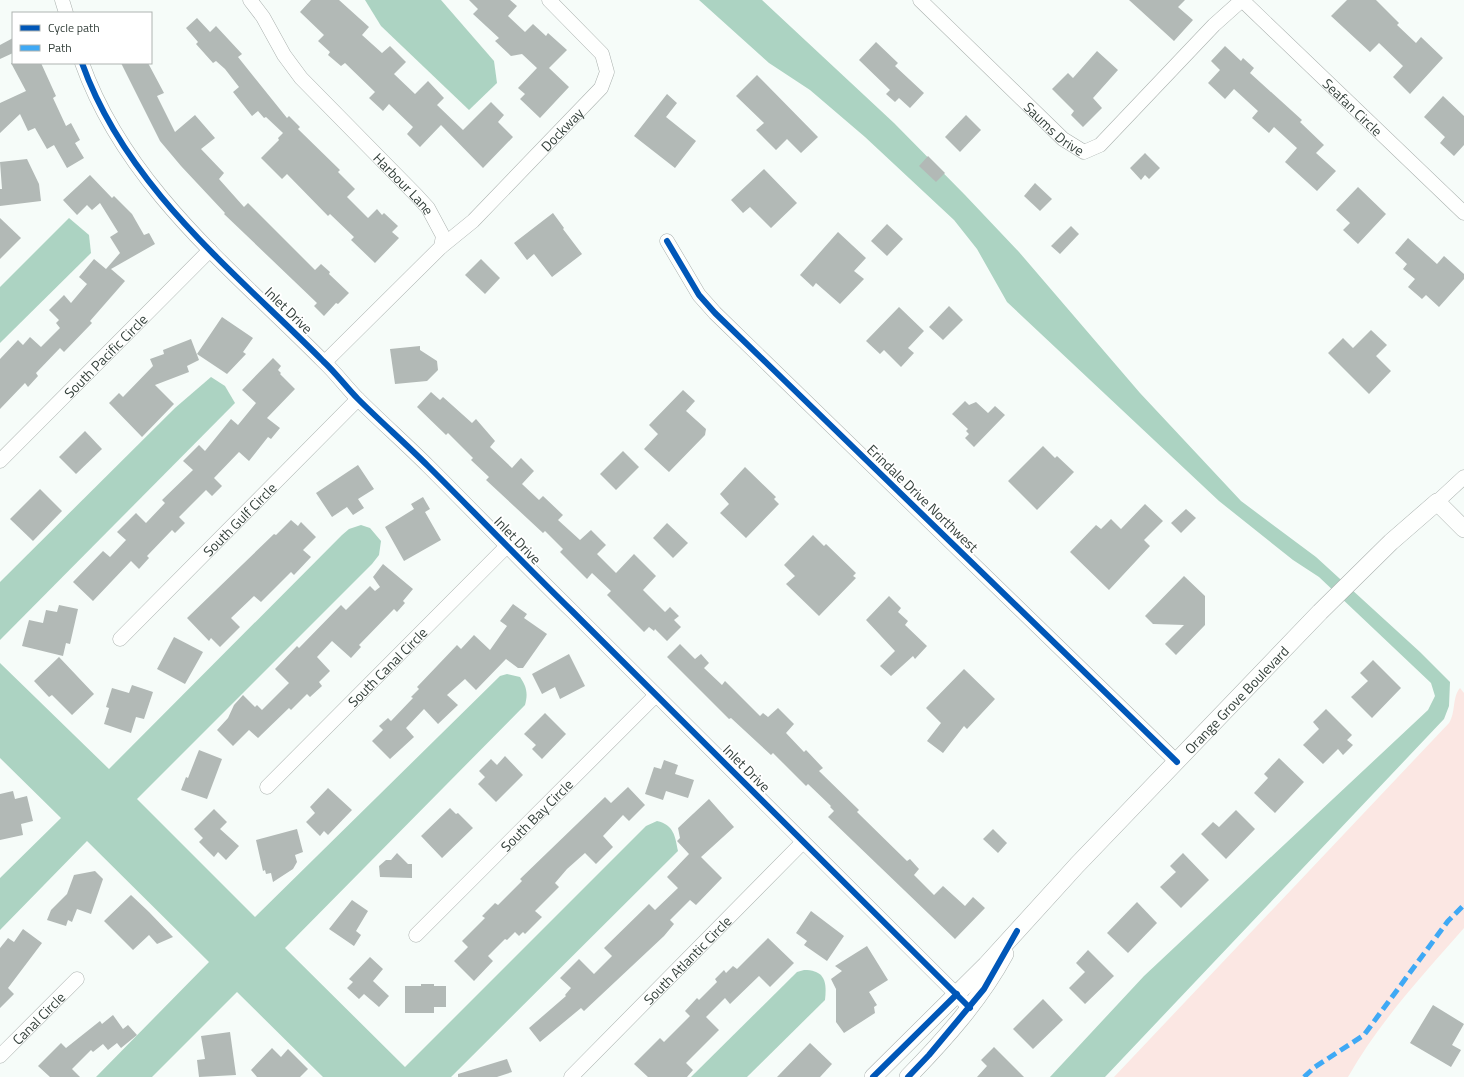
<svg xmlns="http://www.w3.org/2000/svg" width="1464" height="1077" viewBox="0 0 1464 1077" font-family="'Titillium Web',sans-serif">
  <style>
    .green { fill: #fbe7e3 }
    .water { fill: #acd3c2 }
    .building { fill: #b2b9b6 }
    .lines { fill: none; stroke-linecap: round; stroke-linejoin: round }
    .minor-casing { stroke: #aab1ae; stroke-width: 15 }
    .tertiary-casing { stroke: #aab1ae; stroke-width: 18 }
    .minor { stroke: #fefffe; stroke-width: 14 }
    .tertiary { stroke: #fefffe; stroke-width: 17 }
    .quiet { stroke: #3fa9f5; stroke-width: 5; stroke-dasharray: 10 5; stroke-linecap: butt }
    .cycleway-casing { stroke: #fff; stroke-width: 8 }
    .cycleway { stroke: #0057b8; stroke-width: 6 }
    .labels { text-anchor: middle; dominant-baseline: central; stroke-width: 4; stroke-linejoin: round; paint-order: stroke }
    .street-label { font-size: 14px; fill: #34403b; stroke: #fff }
  </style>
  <rect width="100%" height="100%" fill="#f6fcf9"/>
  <path class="green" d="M1460,688l4,5v235c-41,47 -85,94 -116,149h-234l335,-354c7,-11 3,-26 11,-35z"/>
  <g class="water">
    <path d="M365,0h76l53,61 3,22 -28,27 -88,-84z"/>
    <path d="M699,0h63l132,123 71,72 54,57 121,141 101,108 75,56 104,95 30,30 -1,24 -5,13 -339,358h-55l94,-101 284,-266 7,-14 -4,-13 -112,-106 -26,-17 -74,-59 -212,-199 -30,-53 -23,-29 -89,-83 -55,-47 -41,-27z"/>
    <path d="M69,218l20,17 2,18 -91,90v-56z"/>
    <path d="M211,377l14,9 10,17 -235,237v-58l175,-174z"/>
    <path d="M361,525l9,3 11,13 -2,14 -7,9 -235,235 118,118 245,-241 7,-2 13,3c7,10 8,17 5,28l-240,243 120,119 241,-241 11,-5c17,4 18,15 21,30l-227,226h-128l-86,-85 -85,85h-56l113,-115 -122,-121 -87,89v-52l61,-60 -61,-60v-95l109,106 233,-234 7,-6z"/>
    <path d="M804,970c21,0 23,12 21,30l-78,77h-56l106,-105z"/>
  </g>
  <g class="building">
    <path d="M311,0h28l30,27 -7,8 20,18 8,-7 16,16 -12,12 21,20 13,-13 16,17 -7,7 26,25 28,-28 13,13 -6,7 15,15 -30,31 -42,-43 -21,22 -13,-13 6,-7 -24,-23 -6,7 -14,-13 6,-6 -30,-29 -4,3 -13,-11 2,-3 -12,-11 6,-6 -24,-23z"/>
    <path d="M469,0h41l7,6 -9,10 17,16 8,-8 13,12 2,-3 19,17 -18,18 20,19 -29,31 -20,-19 5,-5 -7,-6 19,-20 -15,-14 -11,2 -16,-15 4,-3 -26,-24 5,-5z"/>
    <path d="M1129,0h56l-7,7 15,13 -19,21z"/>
    <path d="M1347,0h29l23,23 -2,2 19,18 5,-6 22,21 -33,36 -17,-17 10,-11 -24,-23 -9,9 -39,-36z"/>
    <path d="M197,18l13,14 6,-6 26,28 -4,3 49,61 2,-2 11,11 -2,2 42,41 -2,2 17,17 -8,8 21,21 9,-9 5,6 2,-2 14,13 -6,6 7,6 -24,25 -24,-23 3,-3 -24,-23 -2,2 -41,-42 -5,5 -21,-21 18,-18 -1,-2 5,-5 -17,-16 -2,1 -6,-7 -6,5 -19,-24 6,-5 -14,-18 -9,-8 -3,2 -17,-19 2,-2 -12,-14z"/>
    <path d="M13,38v15l-13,6v-14z"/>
    <path d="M876,42l22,21 -3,3 29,27 -14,15 -11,-10 -4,4 -9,-8 4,-4 -31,-30z"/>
    <path d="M1225,46l16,15 2,-3 11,10 -4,5 52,47 -2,2 24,23 -8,8 20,18 -19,20 -32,-29 12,-14 -23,-21 -5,6 -17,-15 6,-7 -24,-22 -9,10 -17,-16 12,-13 -9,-9z"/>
    <path d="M1097,51l21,19 -25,28 9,10 -19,19 -12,-12 3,-4 -22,-22 16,-16 5,5z"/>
    <path d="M11,63h30l15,33 -3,2 13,28 5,-3 9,17 -5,3 9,15 -17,10 -13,-23 -7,4 -12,-21 -7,3 -8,-17 -20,19v-30l26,-12z"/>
    <path d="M121,63h27l16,30 -7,3 18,36 20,-17 20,23 -14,11 23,24 -5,6 25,28 4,-4 67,67 6,-6 9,8 -1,2 20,19 -11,11 -2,-1 -12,13 -10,-10 3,-3 -93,-89 1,-1 -44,-47 -21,-25z"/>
    <path d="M757,75l61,62 -17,16 -14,-14 -11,11 -20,-20 8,-7 -28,-27z"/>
    <path d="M667,94l10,9 -11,14 30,24 -21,27 -41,-32z"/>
    <path d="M1443,96l21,20v29l-10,11 -14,-13 5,-6 -21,-20z"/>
    <path d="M966,115l15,15 -21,22 -15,-15z"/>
    <path d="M1145,153l15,15 -11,11 -4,-4 -4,5 -11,-12z"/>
    <path d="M928,156l17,17 -9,9 -17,-16z"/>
    <path d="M27,159l12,25 2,17 -41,5v-17h2l-2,-27z"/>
    <path d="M764,169l33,34 -26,25 -21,-21 -7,6 -12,-13z"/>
    <path d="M90,175l22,23 2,-2 18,18 12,21 5,-2 6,11 -44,25 14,12 -35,40 2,2 -28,29 -4,-4 -24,25 2,3 -10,11 -3,-4 -25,26v-50l18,-19 5,5 7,-8 11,10 19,-19 -4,-5 3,-3 -10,-10 15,-15 7,8 16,-19 -8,-7 15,-18 12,10 14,-16 -10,-16 8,-5 -18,-29 -8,7 -5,-5 -10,10 -14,-15z"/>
    <path d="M1035,183l17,16 -12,12 -16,-15z"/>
    <path d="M1358,187l28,27 -28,30 -15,-14 7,-7 -14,-13z"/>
    <path d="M553,213l11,15 -1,1 19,25 -30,23 -18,-23 -7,6 -13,-17z"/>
    <path d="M0,218l21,20 -21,21z"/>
    <path d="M887,224l16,15 -16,17 -16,-15z"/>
    <path d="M1071,226l8,8 -19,20 -9,-8z"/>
    <path d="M838,232l28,26 -12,13 10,8 -24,25 -24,-21 -3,4 -13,-12z"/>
    <path d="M1408,238l29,26 7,-8 20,18v5l-25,28 -13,-12 -4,4 -14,-12 7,-8 -12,-10 4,-5 -12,-11z"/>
    <path d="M481,259l19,19 -15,16 -20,-19z"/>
    <path d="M949,306l14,14 -20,20 -14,-13z"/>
    <path d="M899,307l25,24 -16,17 6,5 -13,14 -17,-17 -4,4 -14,-13z"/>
    <path d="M222,317l31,21 -10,14 3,2 -19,20 -30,-20z"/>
    <path d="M1371,330l16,15 -11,11 15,15 -22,23 -41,-41 15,-15 10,10z"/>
    <path d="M191,339l8,21 -12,6 2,6 -34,13 19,19 -32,33 -33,-34 10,-10 4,4 30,-31 -3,-7 14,-5 -1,-4z"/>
    <path d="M420,346v4l17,11 1,9 -11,11 -32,3 -5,-35z"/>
    <path d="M273,358l8,8 -3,4 3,3 -1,1 15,15 -28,29 13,10 -9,11 -3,-2 -19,24 -10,-9 -25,26 8,8 -10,10 -6,-6 -27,27 6,6 -10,10 -3,-3 -25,26 2,2 -10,11 -8,-8 -38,40 -20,-19 30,-31 7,6 16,-17 -9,-8 19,-19 10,10 19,-20 -3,-3 31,-30 -10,-9 16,-16 6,6 26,-32 7,6 18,-22 -14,-13z"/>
    <path d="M683,390l12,11 -9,10 20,18 -1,6 -36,37 -25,-23 14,-15 -9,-9z"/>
    <path d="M431,392l9,8 3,-3 29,26 4,-4 19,22 -5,6 22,21 9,-10 13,13 -12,13 17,16 4,-4 20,19 -5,5 22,20 11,-10 15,15 -9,9 19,19 18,-19 22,22 -13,14 22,22 5,-5 9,9 -5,4 7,7 -14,14 -12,-12 -1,2 -5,-4 -5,5 -37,-37 4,-4 -19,-18 -5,6 -27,-27 3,-3 -18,-18 -2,2 -57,-53 3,-3 -18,-17 2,-2 -25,-25 -2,2 -29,-28z"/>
    <path d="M965,401l4,4 7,-3 12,11 7,-7 10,9 -31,32 -9,-9 4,-4 -3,-3 2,-2 -16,-15z"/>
    <path d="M85,431l17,18 -26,25 -17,-17z"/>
    <path d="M1043,446l12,12 2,-2 17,16 -37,38 -29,-29z"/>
    <path d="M623,451l16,16 -23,23 -16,-16z"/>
    <path d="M358,465l16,24 -16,10 6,9 -11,7 -6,-8 -15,10 -16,-24z"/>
    <path d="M745,467l31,30 -2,2 5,5 -33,34 -26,-25 9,-9 -9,-10z"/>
    <path d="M40,489l22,22 -29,30 -23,-22z"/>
    <path d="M423,497l7,12 -5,3 16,28 -37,21 -19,-34 29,-18 -3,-5z"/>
    <path d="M1145,504l18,17 -19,19 6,6 -41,44 -39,-38 26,-27 5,4 10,-10 10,10z"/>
    <path d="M1186,509l10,9 -15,15 -10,-10z"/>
    <path d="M291,520l7,6 3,-4 15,15 -13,13 8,7 -17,18 -3,-3 -30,30 -7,-6 -23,22 9,9 -20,20 -9,-9 -2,3 -22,-23 87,-84 2,1z"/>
    <path d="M667,523l21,20 -15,15 -20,-20z"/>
    <path d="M813,535l11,11 2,-2 30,29 -3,3 3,2 -37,38 -33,-32 9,-8 -11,-11z"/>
    <path d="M383,564l30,25 -10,12 2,2 -8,9 -3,-3 -35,36 2,2 -10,11 -19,-17 -15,16 13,14 -11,11 3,4 -12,11 -3,-3 -16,16 -2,-2 -31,30 -9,-8 -16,16 -16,-16 11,-12 6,-13 9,-10 12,12 2,-2 5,5 27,-27 -14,-14 22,-23 2,2 42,-43 5,5 24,-24 5,5 5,-4 -7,-10z"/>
    <path d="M1184,576l21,20v29l-29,30 -11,-11 19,-19 -31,-1 -8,-8z"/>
    <path d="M889,596l12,12 -3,4 10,9 -3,4 22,21 -12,13 -2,-3 -22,20 -11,-10 15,-15 -29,-31z"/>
    <path d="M513,604l14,10 -3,4 23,16 -24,34h-5l-12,-9 -30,31 -11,-11 -18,16 11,10 -20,19 -14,-15 -18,19 8,9 -24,22 -18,-18 11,-11 -4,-4 9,-8 3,3 22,-23 -2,-1 8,-8 -2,-2 40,-42 4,4 13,-14 16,15 17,-24 -7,-5z"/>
    <path d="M59,605l19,4 -8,35 -4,-1 -3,13 -41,-10 7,-26 14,3 3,-13 11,2z"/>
    <path d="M174,637l29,15 -18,32 -28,-15z"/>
    <path d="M680,644l15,15 6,-5 8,9 -5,5 18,17 3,-4 35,35 3,-3 5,4 10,-9 16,16 -8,9 18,19 2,-2 17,18 -4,3 40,39 -2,2 50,49 3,-2 9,10 -5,6 20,20 9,-9 22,20 8,-9 12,11 -30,31 -127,-122 6,-6 -4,-4 1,-1 -23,-22 -2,2 -33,-33 -2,2 -40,-37 -2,1 -62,-62z"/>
    <path d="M569,654l16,32 -25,13 -5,-12 -13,7 -10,-20z"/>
    <path d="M59,657l35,37 -22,21 -20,-20 -3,2 -15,-16z"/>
    <path d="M1373,660l28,28 -29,30 -21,-21 17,-16 -8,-8z"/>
    <path d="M964,669l31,30 -28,30 -3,-3 -21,27 -16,-12 14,-18 -15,-15z"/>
    <path d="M132,685l21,7 -9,27 -8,-2 -5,16 -27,-9 5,-16 -3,-1 6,-19 17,5z"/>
    <path d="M1326,709l26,26 -5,5 6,5 -10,10 -5,-6 -15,15 -20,-19 16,-16 -6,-7z"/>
    <path d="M545,713l21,21 -24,25 -10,-10 4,-4 -12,-11z"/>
    <path d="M199,750l23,9 -15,40 -26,-9 5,-13 2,1z"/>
    <path d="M505,756l18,19 -27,27 -18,-18 7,-7 -6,-6 12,-12 6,6z"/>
    <path d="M1279,758l25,24 -29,31 -21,-20 14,-15 -4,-4z"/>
    <path d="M664,760l14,5 -3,9 19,6 -6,18 -22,-7 -3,9 -18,-6 9,-27 7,2z"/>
    <path d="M628,787l17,18 -16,16 -6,-6 -20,21 10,11 -17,17 -11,-11 -18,16 -12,14 4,4 -24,24 7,6 -17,17 -2,-2 -4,4 -4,-4 -8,8 -2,-1 -17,17 5,5 -19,20 -20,-20 14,-14 -6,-6 23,-23 -3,-2 13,-13 3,2 24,-24 -2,-2 85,-82 6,6z"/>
    <path d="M328,788l24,22 -24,25 -4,-4 -4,5 -14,-14 9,-9 -5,-6z"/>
    <path d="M13,791l2,8 12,-3 6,25 -12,3 2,11 -23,5v-46z"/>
    <path d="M709,799l25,28 -33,30 21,21 -26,27 -6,-5 -20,20 4,4 -10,12 -80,75 -3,-3 -41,34 -11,-14 37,-32 -1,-1 6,-7 -11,-10 19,-19 15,15 18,-18 -8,-8 45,-44 6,6 23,-22 -11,-11 22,-23 -12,-13 3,-3 -2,-10z"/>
    <path d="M450,808l6,6 2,-1 15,15 -31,30 -21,-22z"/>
    <path d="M214,809l13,13 -7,7 19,17 -13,14 -8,-8 -4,5 -15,-15 4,-4 -9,-9z"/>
    <path d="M1236,810l19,19 -29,30 -25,-25 12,-12 6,5z"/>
    <path d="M297,829l6,23 -8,3 2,7 -4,7 -20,13 -2,-9 -5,1 -1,-4 -2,1 -7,-31z"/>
    <path d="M993,829l14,14 -9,10 -15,-14z"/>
    <path d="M397,853l11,11h4v14l-32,-1 -1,-11 7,-6h5z"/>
    <path d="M1183,853l26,27 -28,28 -21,-21 16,-15 -6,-6z"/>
    <path d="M95,871l8,8 -12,35 -14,-5 -5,13 -4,-2 -2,6 -19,-6 4,-10 16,-16 7,-19z"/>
    <path d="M131,895l18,17 24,25 -16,7 -8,-9 -16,15 -29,-29z"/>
    <path d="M352,900l16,11 -12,20 5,4 -7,11 -25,-17z"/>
    <path d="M1137,902l20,21 -29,30 -21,-20z"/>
    <path d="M811,911l33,25 -17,25 -23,-16 3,-4 -11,-8z"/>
    <path d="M23,929l19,14 -34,45 6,6 -14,14v-60l8,-10 6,4z"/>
    <path d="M768,938l26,25 -24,24 -11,-11 -29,28 -5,-6 -19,19 13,13 -33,33 7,7 -6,7h-39l-14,-13 26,-26 4,4 26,-26 -5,-5 12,-13 2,2 18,-18 -2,-3 9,-9 2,3 7,-7 4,3z"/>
    <path d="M867,946l21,34 -19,12 8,13 -3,2 1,6 -31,20 -8,-11v-33l-5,-10 11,-8 -7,-5z"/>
    <path d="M1088,950l26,26 -29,28 -16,-16 16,-16 -9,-9z"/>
    <path d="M370,957l13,12 -10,12 16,15 -10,11 -15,-13 -5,5 -12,-11 6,-6 -4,-3z"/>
    <path d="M421,984h13v2h12v21h-12v6h-29v-27h16z"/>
    <path d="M1043,999l20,21 -30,29 -20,-20z"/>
    <path d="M1433,1005l31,19 -12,21 9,5 -10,17 -41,-24z"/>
    <path d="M113,1015l10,14 5,-4 9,10 -16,13 -4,-5 -9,7 -5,-6 -10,8 -2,-2 -19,19 8,8h-30l-12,-11 23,-23 5,5 34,-27 2,3z"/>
    <path d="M230,1032l6,43 -37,2 -2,-17 8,-1 -4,-23z"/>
    <path d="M810,1043l22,21 -12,13h-43z"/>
    <path d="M994,1047l30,30h-47l10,-11 -6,-6z"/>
    <path d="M272,1048l9,9 7,-8 20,20 -8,8h-43l-6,-7z"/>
    <path d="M507,1059l5,13 -15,5h-39v-3z"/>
  </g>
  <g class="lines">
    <defs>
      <g id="minor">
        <path d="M62,0l4,13"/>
        <path id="s1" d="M250,0l13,17 21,38 17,23 116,118 11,12 15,28 -2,11 -116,115"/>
        <path id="s2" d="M920,0l143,139 21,13 16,-7 114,-120 28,-25"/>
        <path id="s3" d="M1242,0l222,213"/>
        <path d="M82,63c44,124 152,208 241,298 13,12 23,26 35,38 23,23 47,44 70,67 48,48 95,97 144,145l398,397"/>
        <path d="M667,241l32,54 16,18 462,449"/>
        <path id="s4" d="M441,247l32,-26 128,-133 6,-16 -5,-18 -53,-54"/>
        <path id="s5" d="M0,461l210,-211"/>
        <path d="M1437,502l27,-25"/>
        <path id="s6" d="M120,639l238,-240"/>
        <path id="s7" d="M267,787l239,-240"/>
        <path id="s8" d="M416,935l240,-240"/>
        <path id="s9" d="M0,1056l77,-77"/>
        <path id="s10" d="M571,1077l232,-235"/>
      </g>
      <g id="tertiary">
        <path id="s11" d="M873,1077l113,-112 91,-100 243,-253 71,-70 46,-40 27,27"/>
        <path d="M908,1077c37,-38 72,-77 97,-123"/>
      </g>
    </defs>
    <use href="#minor" class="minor-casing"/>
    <use href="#tertiary" class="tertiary-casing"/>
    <use href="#minor" class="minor"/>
    <use href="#tertiary" class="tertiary"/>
    <path class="quiet" d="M1304,1077l11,-10 49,-32 84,-114 16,-16"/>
    <defs>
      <g id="cycleway">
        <path d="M82,63c44,124 152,208 241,298 13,12 23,26 35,38 23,23 47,44 70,67 48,48 95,97 144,145l398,397"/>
        <path d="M667,241l32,54 16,18 462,449"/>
        <path d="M873,1077l84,-83"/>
        <path d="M908,1077l21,-22 55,-66 33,-58"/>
      </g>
    </defs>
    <use href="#cycleway" class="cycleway-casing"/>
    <use href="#cycleway" class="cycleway"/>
  </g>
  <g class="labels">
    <g class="street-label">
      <text stroke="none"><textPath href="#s3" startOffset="154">Seafan Circle</textPath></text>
      <text stroke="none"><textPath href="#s2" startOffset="186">Saums Drive</textPath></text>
      <text stroke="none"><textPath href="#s4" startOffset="169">Dockway</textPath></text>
      <text stroke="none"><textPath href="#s1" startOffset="241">Harbour Lane</textPath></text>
      <text transform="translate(289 310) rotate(44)">Inlet Drive</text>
      <text stroke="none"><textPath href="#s5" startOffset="149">South Pacific Circle</textPath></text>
      <text transform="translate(923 498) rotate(44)">Erindale Drive Northwest</text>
      <text stroke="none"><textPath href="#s6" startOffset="169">South Gulf Circle</textPath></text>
      <text transform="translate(518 540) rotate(46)">Inlet Drive</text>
      <text stroke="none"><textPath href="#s7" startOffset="170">South Canal Circle</textPath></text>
      <text stroke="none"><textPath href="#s11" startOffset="524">Orange Grove Boulevard</textPath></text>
      <text transform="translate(747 768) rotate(45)">Inlet Drive</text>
      <text stroke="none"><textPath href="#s8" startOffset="170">South Bay Circle</textPath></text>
      <text stroke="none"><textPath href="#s10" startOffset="165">South Atlantic Circle</textPath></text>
      <text stroke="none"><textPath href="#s9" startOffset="54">Canal Circle</textPath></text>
    </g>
  </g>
  <rect x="12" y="12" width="140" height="52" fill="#ffffff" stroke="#aeb3b1"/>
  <rect x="20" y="25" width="20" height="6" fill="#0057b8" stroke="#aeb3b1"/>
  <text x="48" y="32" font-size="12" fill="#34403b">Cycle path</text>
  <rect x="20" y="45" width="20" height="6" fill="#3fa9f5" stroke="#aeb3b1"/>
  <text x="48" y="52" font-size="12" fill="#34403b">Path</text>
</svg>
